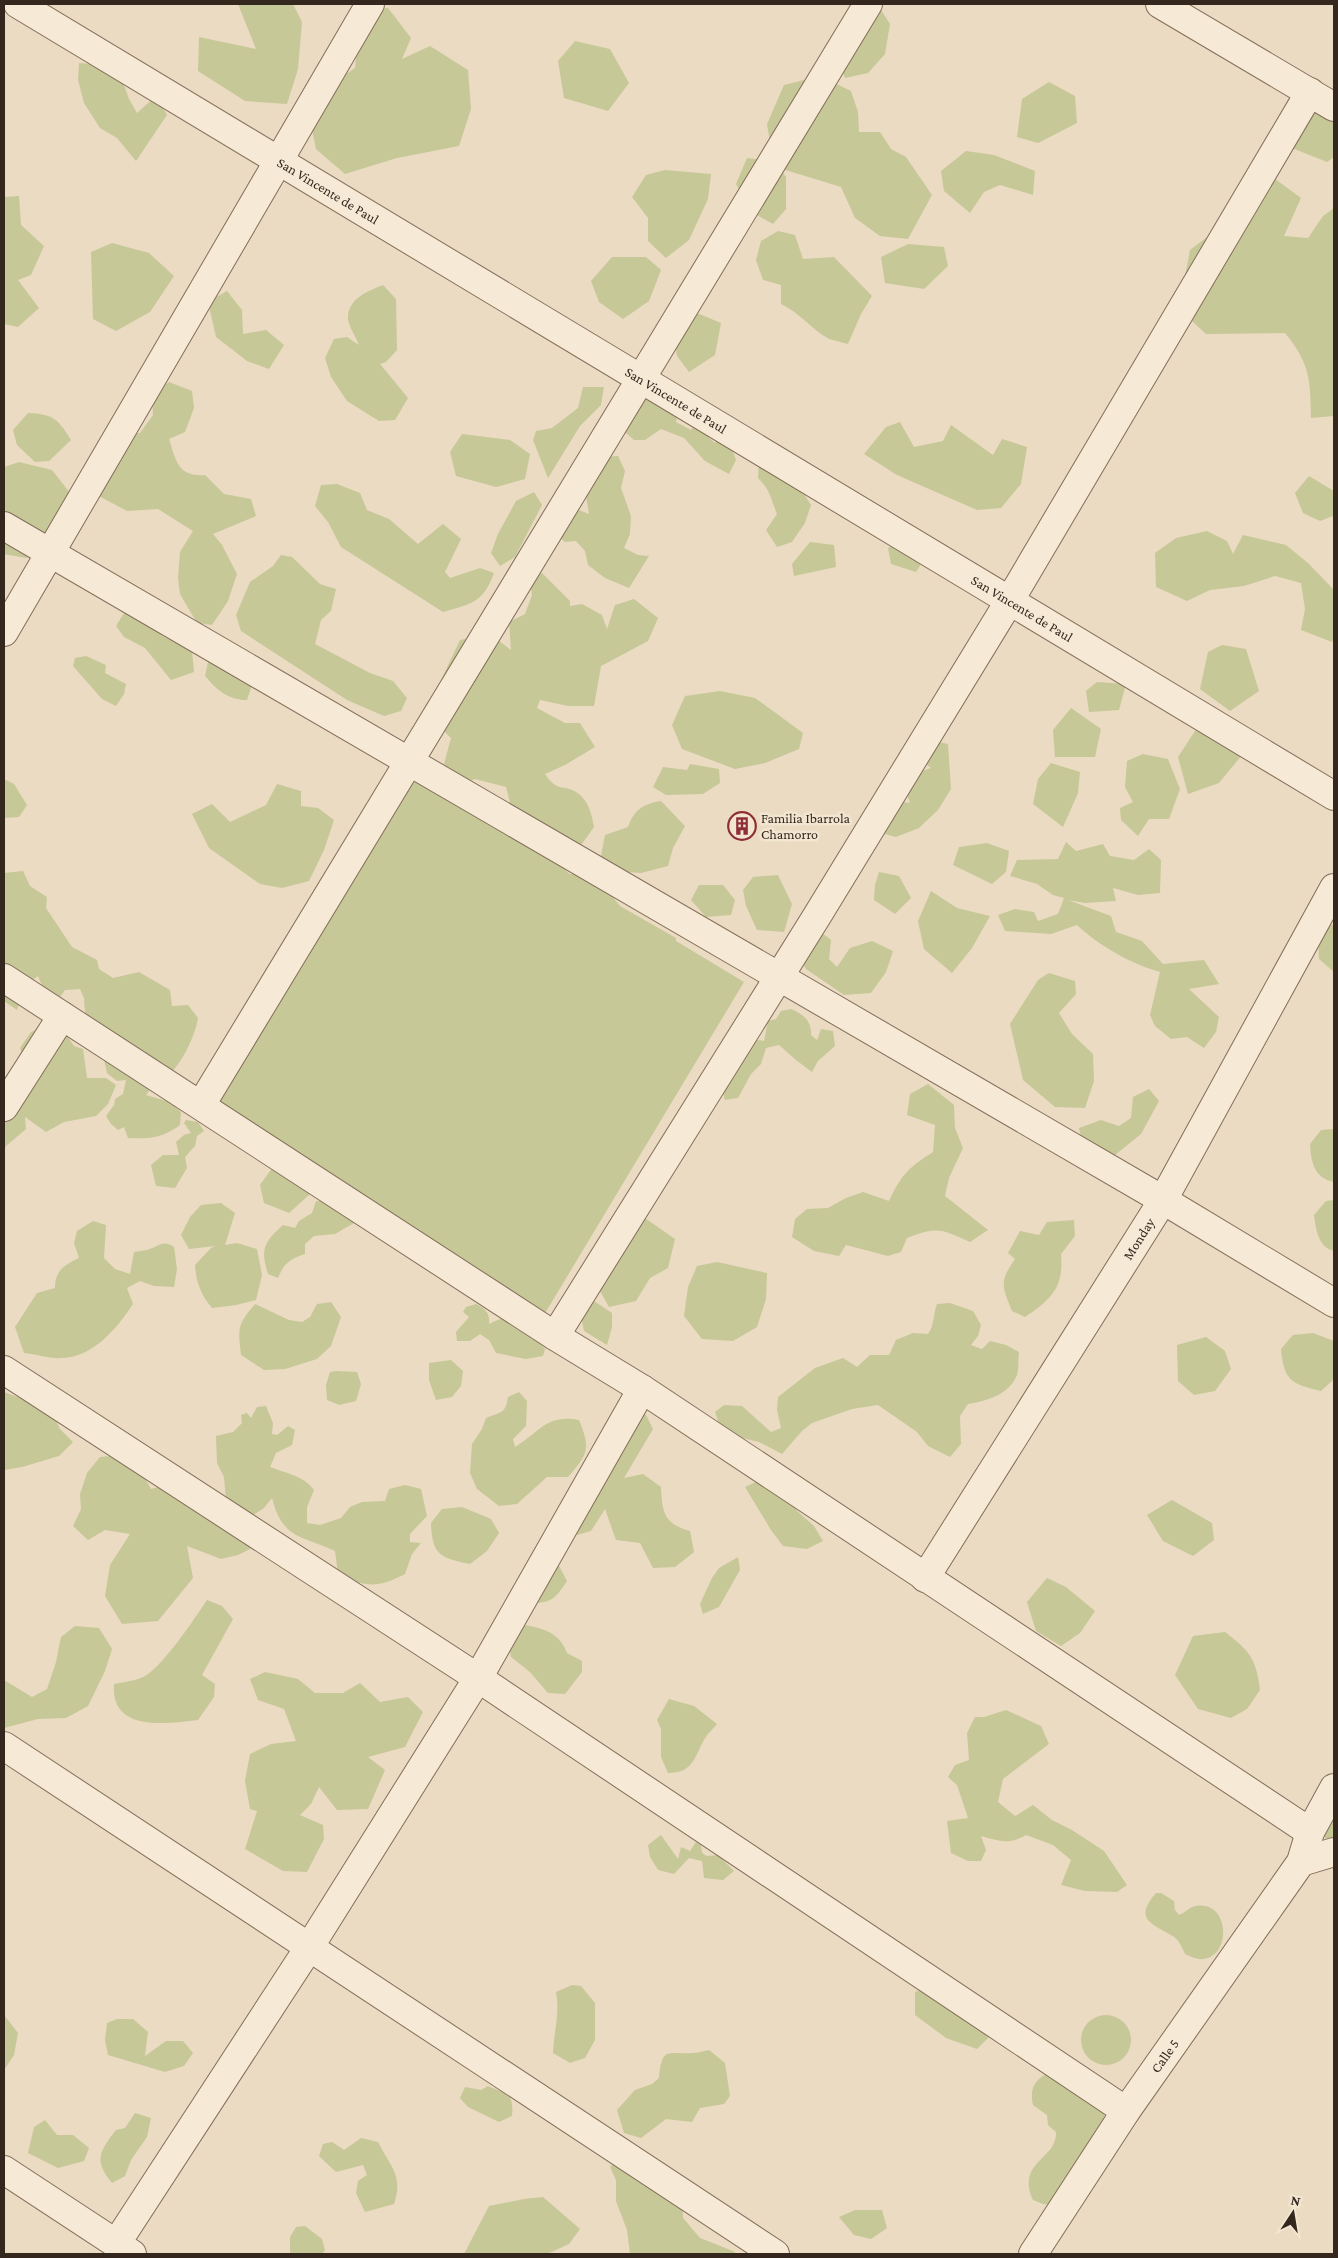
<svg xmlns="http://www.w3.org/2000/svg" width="1338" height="2258" viewBox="0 0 1338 2258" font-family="'Crimson Pro',serif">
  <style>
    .green { fill: #c6c897 }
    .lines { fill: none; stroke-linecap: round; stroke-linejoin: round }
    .minor-casing { stroke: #836d5b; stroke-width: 30 }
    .minor { stroke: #f6e9d5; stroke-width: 28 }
    .labels { text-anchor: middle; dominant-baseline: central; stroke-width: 5; stroke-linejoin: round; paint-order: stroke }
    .street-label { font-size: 14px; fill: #34271e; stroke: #f3e6d1 }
    .poi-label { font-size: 14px; fill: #34271e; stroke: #f3e6d1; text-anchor: start }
  </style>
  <rect width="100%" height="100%" fill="#ebdbc2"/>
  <g class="green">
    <path d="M238,4h55l9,18 -4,47 -11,35 -42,-3 -47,-30 1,-34 57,12z"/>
    <path d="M877,4l13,20 -5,30 -17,19 -23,5 -12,-29z"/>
    <path d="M388,8l23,30 -9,21 28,-13 38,24 3,39 -12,37 -62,12 -52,16 -29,-25 -6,-29 25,-38 20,-14 2,-20 20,-39z"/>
    <path d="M575,41l35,8 19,34 -21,28 -44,-13 -6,-37z"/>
    <path d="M79,63l38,3 12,33 8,14 19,-17 11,19 -31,46 -19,-23 -17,-10 -16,-25 -6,-23z"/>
    <path d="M820,76l31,15 7,21 1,20h21l11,17 15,8 26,38 -24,44 -28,-3 -25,-18 -14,-31 -62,-19 7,9v32l-13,15 -22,-12 -15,-28 11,-26 26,3 -6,-37 17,-39z"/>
    <path d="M1049,82l26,14 2,27 -39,20 -21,-6 5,-38z"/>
    <path d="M1306,106l28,2v49l-7,5 -35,-14z"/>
    <path d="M966,151l28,4 41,16 -2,24 -33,-10 -16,7 -14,21 -26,-22 -3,-20z"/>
    <path d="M665,170l46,4 -3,25 -19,41 -23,18 -18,-17v-23l-16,-21 14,-22z"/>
    <path d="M1271,176l30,22 -17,38 24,2 15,-22 11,-8v208l-23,2c-1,-38 0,-53 -26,-85l-79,1 -27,-25 11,-59 45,-34z"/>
    <path d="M19,196l2,29 23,21 -13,29 -13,5 21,28 -21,19 -14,-3v-127z"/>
    <path d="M778,231l17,4 8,24 31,-2 38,39 -11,18 -13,30c-6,-2 -13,-3 -19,-5 -18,-10 -30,-27 -48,-35v-19l-18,-5 -7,-20 5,-19z"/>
    <path d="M112,243l37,10 25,23 -24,36 -34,19 -23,-12 -2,-67z"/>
    <path d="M908,244l36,3 4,19 -24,23 -39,-6 -4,-26z"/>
    <path d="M612,257h34l15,13 -12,31 -26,18 -24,-17 -8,-21z"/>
    <path d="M383,285l13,14 1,51 -11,12 -6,2 28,34 -13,22 -16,1 -32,-20 -16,-24 -6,-19 9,-19 13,-2 12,8c-3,-8 -10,-18 -11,-26 -1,-20 20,-28 35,-34z"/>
    <path d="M227,291l15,19 1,24 23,-4 18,15 -15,24 -22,-8 -31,-24 -8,-35z"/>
    <path d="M692,311l29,12 -6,32 -26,17 -12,-16 -5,-31z"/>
    <path d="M169,382l23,9 2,17 -9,24 -16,7c7,22 9,38 36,36l19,19 27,5 5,17 -43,18 9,11 15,29 -9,27 -16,24 -15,-2 -17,-29 -2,-16 2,-26 13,-21 -35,-22 -31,2 -32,-17 29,-58 16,-3 13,-18 -1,-20z"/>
    <path d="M583,387h21l-3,18 -21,21 -32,52 -15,-38 3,-9 16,-3 26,-20z"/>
    <path d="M647,393l38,15 -8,9 -1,5 15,8 7,-11 14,10 -4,8 7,6 4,-13 13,19 4,11 -7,14 -24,-13 -21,-23 -23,-9 -16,11h-11l-18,-16z"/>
    <path d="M28,413c25,1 30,6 43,27l-22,21 -14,1 -18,-17 -4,-15z"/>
    <path d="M900,422l14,25 29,-6 8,-16 42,30 9,-16 25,8 -6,37 -20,24 -24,2 -80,-35 -33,-21 22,-27z"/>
    <path d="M462,434l48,6 20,14 -5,25 -29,8 -40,-11 -6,-24z"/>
    <path d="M618,456l7,15 -4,17 10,28 -1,18 -6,14 14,7 11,1 -20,32 -24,-10 -17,-13 -3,-14 -9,-10 -11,1 -10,-9 16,-26 18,7 -5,-30 16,-27z"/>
    <path d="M759,459l47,21 -2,14 7,11 -6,18 -13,19 -15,5 -11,-17 11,-16c-7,-17 -6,-23 -19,-36z"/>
    <path d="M19,462l33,8 18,23 -16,53 -28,12 -22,-4v-87z"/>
    <path d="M1309,476l25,15 -1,25 -13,5 -17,-8 -8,-20z"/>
    <path d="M337,484l23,9 7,17 22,9 29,25 25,-20 18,15 -16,33 5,6 30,-10 14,5c-11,30 -23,31 -51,39l-102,-65 -13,-25 -13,-16 6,-21z"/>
    <path d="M534,492l8,13 -27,52 -15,9 -9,-13 7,-19 18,-33z"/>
    <path d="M1207,531l20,10 6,13 10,-19 43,10 22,18 26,27v48l-2,4 -31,-12 4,-21 -4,-26 -26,-7 -31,10 -34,4 -23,11 -31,-14 -1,-34 21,-15z"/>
    <path d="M900,539l28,14 -12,19 -25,-8 -3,-16z"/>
    <path d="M810,542l24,3 2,22 -42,9 -2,-12z"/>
    <path d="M281,555l11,2 28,27 16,5 -5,22 -10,9 -6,24 55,29 23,8 14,17 -6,13 -17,5 -37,-16 -106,-69 -5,-16 14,-33 23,-16z"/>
    <path d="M542,573l28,28v5l12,-2 20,11 5,14 8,-24 19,-6 24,19 -10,23 -47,25 -7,40h-26l-28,-6 -3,8 28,15h15l15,24 -30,18 -20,9c13,20 20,9 34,20 10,8 13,22 15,33l-15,21 -66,-34 -7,-27 -31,-8 -14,5 -17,-20 7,-26 -13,-13 10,-29 -7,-16 19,-40 30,-6 21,16 -2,-28 16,-8 7,-19 -2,-15z"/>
    <path d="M124,613l25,7 13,16 30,15 2,21 -23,8 -26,-32 -21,-11 -8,-11z"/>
    <path d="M1222,645l24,4 13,42 -29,20 -30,-22 8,-37z"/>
    <path d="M86,656l20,9 -1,8 21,11 -2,10 -8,12 -14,-7 -29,-33 2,-8z"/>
    <path d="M220,659l10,8v7l12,4 10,7 -5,15c-19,0 -30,-10 -42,-24l3,-14z"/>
    <path d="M1097,682l29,2 -7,26 -30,2 -3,-21z"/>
    <path d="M720,691l35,7 48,35 -4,16 -34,14 -30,6 -53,-20 -10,-24 13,-29z"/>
    <path d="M1071,708l30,21 -6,28h-40l-2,-27z"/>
    <path d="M1197,728l49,22 -27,33 -31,11 -10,-37z"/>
    <path d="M929,740l19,4 3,45 -13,21 -19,18 -23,9 -15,-4 16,-32 13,2 -5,-14 4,-14 22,-7 -11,-9z"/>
    <path d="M1143,754l25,5 12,30 -11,30h-20l-11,17 -17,-16 -1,-12 13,-6 -8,-15 2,-26z"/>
    <path d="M1051,763l29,9 -2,21 -15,34 -30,-23 5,-25z"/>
    <path d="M690,764l29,5 1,14 -17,11 -37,1 -13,-8 10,-20 24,3z"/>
    <path d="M404,769l117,74 7,-1 29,11 8,17 5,4h17l16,11 17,21 56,32v3l68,41 -200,333 -188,-113 -2,21 -19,11 -21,2 -9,8v10c-15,5 -21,9 -27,24l-10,-4c-8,-25 -4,-32 15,-49l12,3 4,-7 13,-8 4,-12h7l-106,-97 36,-76 13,-60 27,-23z"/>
    <path d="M4,779l10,5 13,21 -8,12 -15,1z"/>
    <path d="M277,784l24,7v15l17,2 16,12 -10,30 -15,31 -27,7 -22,-4 -51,-36 -17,-34 20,-10 18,18 36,-17z"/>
    <path d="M661,801l24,25 -12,22 -5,18 -27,7 -29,-2 -11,-15 4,-21 23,-8c6,-17 15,-23 33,-26z"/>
    <path d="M1066,842l10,9 27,-7 7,12 24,4 15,-11 12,11 -1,33 -22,2 -25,-7 3,13 -31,2 -17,-3 43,16 5,16 26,9 21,23 41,-4 15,24 -30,5 30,28 -3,15 -12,16 -17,-11 -16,2 -16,-13 -5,-11 10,-43c-29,-8 -62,-27 -83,-47l-26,9 -46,-3 -7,-16 17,-6 19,3 4,9 20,-7 6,-16 -11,-3 -16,-11 -27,-8 7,-16 41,-1z"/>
    <path d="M987,843l22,8 -3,21 -14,12 -39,-19 6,-18z"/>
    <path d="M23,871l7,15 17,11 -1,11 26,39 25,13 2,9 14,9 26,-6 31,18 2,16 16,-1 10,13c-3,18 -15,43 -28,56 -9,10 -15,8 -24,21l24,7 11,10 -1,13c-17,13 -31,14 -52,13l-4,-11 -6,3 -7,-6 -5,-8 8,-11 1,-6 8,-5 3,-14 -9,1 -10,-8 -10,-46 -12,-14 -1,-15 -4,-9 -15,1 -5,7 -17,-9 -5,-12 -7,5 -13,-10 -14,-3v-95z"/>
    <path d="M879,872l20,4 12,22 -16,16 -21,-14 1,-15z"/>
    <path d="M778,875l14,29 -8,28 -27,-2 -11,-24 -3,-16 10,-13z"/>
    <path d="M699,885h24l12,15 -4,15 -25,2 -15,-17z"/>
    <path d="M931,891l26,17 33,8 -18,32 -20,25 -28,-24 -6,-28z"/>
    <path d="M1327,923l7,3v46l-15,-13 -1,-22z"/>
    <path d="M812,925l19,15 -2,19 8,8 13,-19 22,-7 21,10 -7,21 -15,21 -27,2 -38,-26 -14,-20z"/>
    <path d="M4,973l21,15 -8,22 -13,-9z"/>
    <path d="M1049,973l26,8 1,13 -17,19 13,21 21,20 1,27 -9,27 -30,-1 -32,-27 -13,-56 28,-44z"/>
    <path d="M791,1009c12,5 21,12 20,26l6,5 4,-11 12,2 2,15 -17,15 -6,11 -16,-12 -17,-15 -13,3 -5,16 -10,10 -13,24 -13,2 -6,-19 33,-42 12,2 4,-20 8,-2 5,-8z"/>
    <path d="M49,1024l15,7 10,15 9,3 4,29h19l10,7 -8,19 -12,12 -32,6 -18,10 -21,-15 1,12 -20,17 -2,5v-51l22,-35 -6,-17 11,-16z"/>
    <path d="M928,1084l26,21 1,23 8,20 -14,30 -4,18 43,34 -18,12c-28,-13 -33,-16 -63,-4l-6,14 -13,4 -42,-11 -7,11 -25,-5 -22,-14 3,-18 12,-10 21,-1 18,-10 17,-6 26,9c13,-27 19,-33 44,-49l2,-27 -28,-10 3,-21z"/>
    <path d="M1149,1089l10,12 -18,33 -26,21 -29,6 -7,-33 22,-8 18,6 12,-8 2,-21z"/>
    <path d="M186,1120l12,2 6,9 -7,5 -2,10 -10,11 2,11 -12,20 -19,-2 -5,-21 12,-10h16l-3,-13 8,-7 7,-2 -7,-10z"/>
    <path d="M1334,1129v53c-20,-4 -23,-20 -24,-38l11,-14z"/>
    <path d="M275,1164l39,11 -4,19 -21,19 -25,-10 -4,-18z"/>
    <path d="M1334,1200v51c-16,-4 -18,-22 -20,-36l12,-14z"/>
    <path d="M221,1203l14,10 -10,32 12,-2 20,6 5,26 -6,25 -20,5 -24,3c-11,-13 -16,-26 -17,-43l16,-17 4,-2 -26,3 -8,-14 9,-18 11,-12z"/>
    <path d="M642,1216l33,23 -7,29 -18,10 -14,23 -27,6 -17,-30z"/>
    <path d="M1074,1220l1,16 -14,18c3,33 -9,45 -36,63l-13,-6c-10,-25 -13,-29 3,-52l-7,-6 12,-22 19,4 8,-13z"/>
    <path d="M93,1221l13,4 -2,33 11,11 15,5 4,-22c4,-1 9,-1 13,-2 12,-3 15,-11 27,-3l3,22 -3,18 -20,-1 -14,-5 -13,7 6,16c-16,24 -39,53 -71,54 -12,1 -26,-4 -38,-5l-9,-26 22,-34 18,-5c0,-17 9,-23 24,-30l-5,-15 3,-12z"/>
    <path d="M717,1262l50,11 -1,26 -9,28 -24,14 -31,-2 -18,-23 4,-29 9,-21z"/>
    <path d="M594,1301l18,12v14l-5,18 -23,-14 -5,-25z"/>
    <path d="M331,1302l10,15 -10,29 -14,13 -32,10 -21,1 -23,-15c-3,-27 -4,-30 14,-51l34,16 13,2 8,-5 7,-13z"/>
    <path d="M950,1303l23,8 8,14 -3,11 -7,9 11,4 8,-8 16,4 13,7c-1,7 0,17 -2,23 -8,20 -31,26 -49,29l-8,12 1,28 -11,13 -22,-11 -11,-14 -39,-27 -26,4 -40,14 -10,8 -20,23 -23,-12 -37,-9 -7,-21 9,-7 18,1 29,26 10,-4 -4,-18 1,-13 37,-29 28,-10 14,9 13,-12h19l7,-15 17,-7 15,1c7,-10 5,-20 9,-30z"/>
    <path d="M476,1304c10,5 14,9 13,20l13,-6 26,8 17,23 -2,7 -17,3 -30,-6 -7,-13 -9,-6 -10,7h-13l-1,-9 13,-15 -6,-5 3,-5z"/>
    <path d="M1313,1333l21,8v38l-13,12c-30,-7 -37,-10 -40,-42l12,-14z"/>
    <path d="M1206,1337l19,14 6,18 -16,22 -21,4 -16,-14 -1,-36z"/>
    <path d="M451,1360l12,11 -2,15 -9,11 -16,3 -7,-20v-17z"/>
    <path d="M336,1371l21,1 4,12 -5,17 -17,4 -12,-5 -1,-15 4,-13z"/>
    <path d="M4,1392l30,11 18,9 8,17 13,13 -14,14 -37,11 -18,3z"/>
    <path d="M519,1392l8,9 -1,25 -13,13 2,8c25,-15 31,-33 64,-27 12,29 9,34 -11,57h-21l-30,27 -18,2 -22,-17 -7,-16 2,-29 10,-15 4,-11c14,-6 20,-4 22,-21z"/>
    <path d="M266,1406l7,17 -1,11 5,1 11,-9 7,4 -3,15 -16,8 -6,14c16,6 34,9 44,23l-7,17v16l13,2 21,-7 9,-11 12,-5 23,-1 4,-12 16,-4 16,4 6,27 -17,18v8l11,1 -9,11 -7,20c-27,14 -39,14 -67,0l-3,-23c-34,-16 -52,-11 -63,-53l-8,10 -14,9 -24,-16 -2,-24 -7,-14 -1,-27 17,-4 9,-9 -1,-8 6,-2 4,5 6,-11z"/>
    <path d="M618,1409l28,6 7,14 -29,49 19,-4 18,13c1,25 3,37 29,44l4,21 -19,15 -22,1 -13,-25 -24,-3 -11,-31 -14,22 -14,4 -13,-31z"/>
    <path d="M122,1455l17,13 12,21 11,-3 92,61 -16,8 -17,4 -34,-13 6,32 -35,43 -36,3 -17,-28 5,-31 20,-31 -25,-4 -17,10 -15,-14 8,-17 -1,-15 7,-21 13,-16z"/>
    <path d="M760,1480l31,20 6,11 17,15 9,15 -16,8 -24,-3 -12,-16 -26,-43z"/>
    <path d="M1172,1500l40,23 2,17 -21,16 -30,-15 -16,-26z"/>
    <path d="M462,1507l29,12 8,14 -12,18 -17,13c-29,-6 -38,-8 -39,-41l11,-14z"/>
    <path d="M738,1557l2,13 -21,37 -16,7 -3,-10 12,-26 7,-10z"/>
    <path d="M557,1562l10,19c-10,15 -14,22 -34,22z"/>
    <path d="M1047,1578l19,9 29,24 -15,22 -19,13 -25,-15 -9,-29z"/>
    <path d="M207,1600l15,6 11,13 -31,56 13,9 -1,13 -16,23c-32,4 -88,12 -84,-36 9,-2 19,-3 27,-6 19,-7 54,-60 66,-78z"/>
    <path d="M520,1624c21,4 39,7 47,29l15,8v11l-17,22 -17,-1 -18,-21 -19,-15 -3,-16z"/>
    <path d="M75,1626l24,2 13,21 -7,22 -17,35 -22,12 -28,1 -34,9v-48l28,17 15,-8 9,-27 5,-25z"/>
    <path d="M1225,1632c25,19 31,27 35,58l-13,19 -16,9 -33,-9 -23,-34 18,-39z"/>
    <path d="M265,1672l33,7 17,14h28l17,-10 20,19 28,-5 15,15 -18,35 -37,10 17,13 -17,39 -31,1 -18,-23 -8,17 -11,11 23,10 1,14 -17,33 -24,-1 -38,-22 12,-38 -7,-2 -5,-28 5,-27 21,-10 25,-3 -12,-32 -26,-9 -8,-21z"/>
    <path d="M669,1699l25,7 23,18c-4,5 -10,10 -13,16 -10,18 -11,33 -36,33l-7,-16v-28l-4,-9z"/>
    <path d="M1006,1710l35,16 8,18 -46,35 -5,23 17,14 18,-11 19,15 20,10 32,21 23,34 -10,7 -32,-1 -24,-6 10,-25 -18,-15 -27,-10c-17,10 -27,6 -45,1l5,14 -5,11h-13l-17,-8 -4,-32 21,-3 -11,-33 -9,-8 7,-12 14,-5 -2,-27 8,-16h9z"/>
    <path d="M1334,1783v63l-12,-11z"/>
    <path d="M661,1835l17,24 3,-12 9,4 6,-9 5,3 1,8 5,3 11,-1 16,16 -11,9 -19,-2 -2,-17 -13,-3 -15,16 -16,-4 -8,-13 -2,-12z"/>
    <path d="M1156,1893h5l13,8 1,9 4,5c6,-2 10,-8 17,-9 34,-6 36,51 7,53 -6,1 -13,-3 -18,-5 -3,-7 -7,-16 -14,-19 -21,-12 -37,-17 -15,-42z"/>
    <path d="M572,1985l9,1 14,17v37l-10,18 -15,5 -17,-10c1,-23 7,-39 3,-61z"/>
    <path d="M933,1985l57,51 -13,13 -31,-11 -31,-23v-23z"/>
    <path d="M4,2015l14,18 -4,22 -10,15z"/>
    <circle cx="1106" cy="2040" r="25"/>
    <path d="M117,2019h16l15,13 -3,24 21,-15h17l10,12 -9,13 -19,6 -57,-17 -3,-15 2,-17z"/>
    <path d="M709,2050l16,13 5,33 -6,8 -24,4 -8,14 -26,-3 -25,19 -17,-5 -7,-23 18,-20 17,-6 7,-6c3,-33 9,-23 34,-25 5,0 10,-2 16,-3z"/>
    <path d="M1046,2074l53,30 5,10 1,11 -53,80 -9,-1 -10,-4c-17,-39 24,-40 23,-68l-8,-7 -1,-10 -14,-10c-3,-15 0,-23 13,-31z"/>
    <path d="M488,2086c19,8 26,7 24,30l-13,6 -31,-15 -8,-9 5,-11 16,3z"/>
    <path d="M135,2113l16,5 -4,19 -16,23 -6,16 -13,7c-19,-23 -12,-32 4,-53l9,-2z"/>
    <path d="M45,2120l12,15h16l16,13 -5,13 -26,7 -30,-15 6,-26z"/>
    <path d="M361,2138l17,4c12,24 26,34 16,62l-29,8 -9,-19 2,-12 9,-6 -4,-10 -27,7 -17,-16 4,-12 9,-2 12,8z"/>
    <path d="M620,2156l62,39 1,23 17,20 33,13 4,3h-107l-3,-24 -11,-29v-21l-6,-13z"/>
    <path d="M543,2197l37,32 -11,15 -22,10h-83l25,-48 35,-7z"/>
    <path d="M855,2210h27l5,18 -16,11 -17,-4 -15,-18z"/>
    <path d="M305,2226l17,13 3,11 -3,4h-32v-17l6,-10z"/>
  </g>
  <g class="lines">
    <defs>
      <g id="minor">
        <path id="s1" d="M18,4l1316,792"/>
        <path d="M1160,4l174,103"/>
        <path d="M4,526l1159,674 171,103"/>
        <path d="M4,632l366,-628"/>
        <path d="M4,978l551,358 87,53 668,443"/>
        <path d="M201,1105l667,-1101"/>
        <path d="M4,1107l58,-91"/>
        <path d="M555,1336l262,-420 193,-316 300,-508"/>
        <path d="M4,1370l474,308 648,433"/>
        <path id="s2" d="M925,1578l238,-378 171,-312"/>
        <path d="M4,1746l771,508"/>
        <path d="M1301,1862l33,-10"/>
        <path d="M4,2170l128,84"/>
        <path d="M116,2244l194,-298 168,-268 164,-289"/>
        <path id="s3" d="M1033,2254l93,-143 175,-249 9,-30 24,-44"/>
      </g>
    </defs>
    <use href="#minor" class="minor-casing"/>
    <use href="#minor" class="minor"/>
  </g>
  <defs>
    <symbol id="building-ring" viewBox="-11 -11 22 22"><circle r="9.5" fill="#f3e6d1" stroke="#8e2f37" stroke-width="1.5"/><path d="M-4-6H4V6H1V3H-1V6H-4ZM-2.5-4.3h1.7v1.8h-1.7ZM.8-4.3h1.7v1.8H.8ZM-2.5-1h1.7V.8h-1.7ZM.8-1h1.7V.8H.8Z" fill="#8e2f37"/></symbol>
  </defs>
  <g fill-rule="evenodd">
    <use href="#building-ring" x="726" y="810" width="32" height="32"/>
  </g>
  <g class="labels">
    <g class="street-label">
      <text stroke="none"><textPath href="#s1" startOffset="362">San Vincente de Paul</textPath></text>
      <text stroke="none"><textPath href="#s1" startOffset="768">San Vincente de Paul</textPath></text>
      <text stroke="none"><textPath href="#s1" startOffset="1172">San Vincente de Paul</textPath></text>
      <text stroke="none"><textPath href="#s2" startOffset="401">Monday</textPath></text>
      <text stroke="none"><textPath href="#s3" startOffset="238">Calle 5</textPath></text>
    </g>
    <g class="poi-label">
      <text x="761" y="818">Familia Ibarrola<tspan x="761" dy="16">Chamorro</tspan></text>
    </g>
  </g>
  <rect width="1338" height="2258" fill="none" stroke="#34271e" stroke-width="10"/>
  <g transform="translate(1293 2213) rotate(12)" stroke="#f3e6d1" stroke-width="4" paint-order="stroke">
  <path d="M0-4L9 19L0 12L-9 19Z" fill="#34271e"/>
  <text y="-8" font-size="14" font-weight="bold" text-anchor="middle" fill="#34271e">N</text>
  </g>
</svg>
